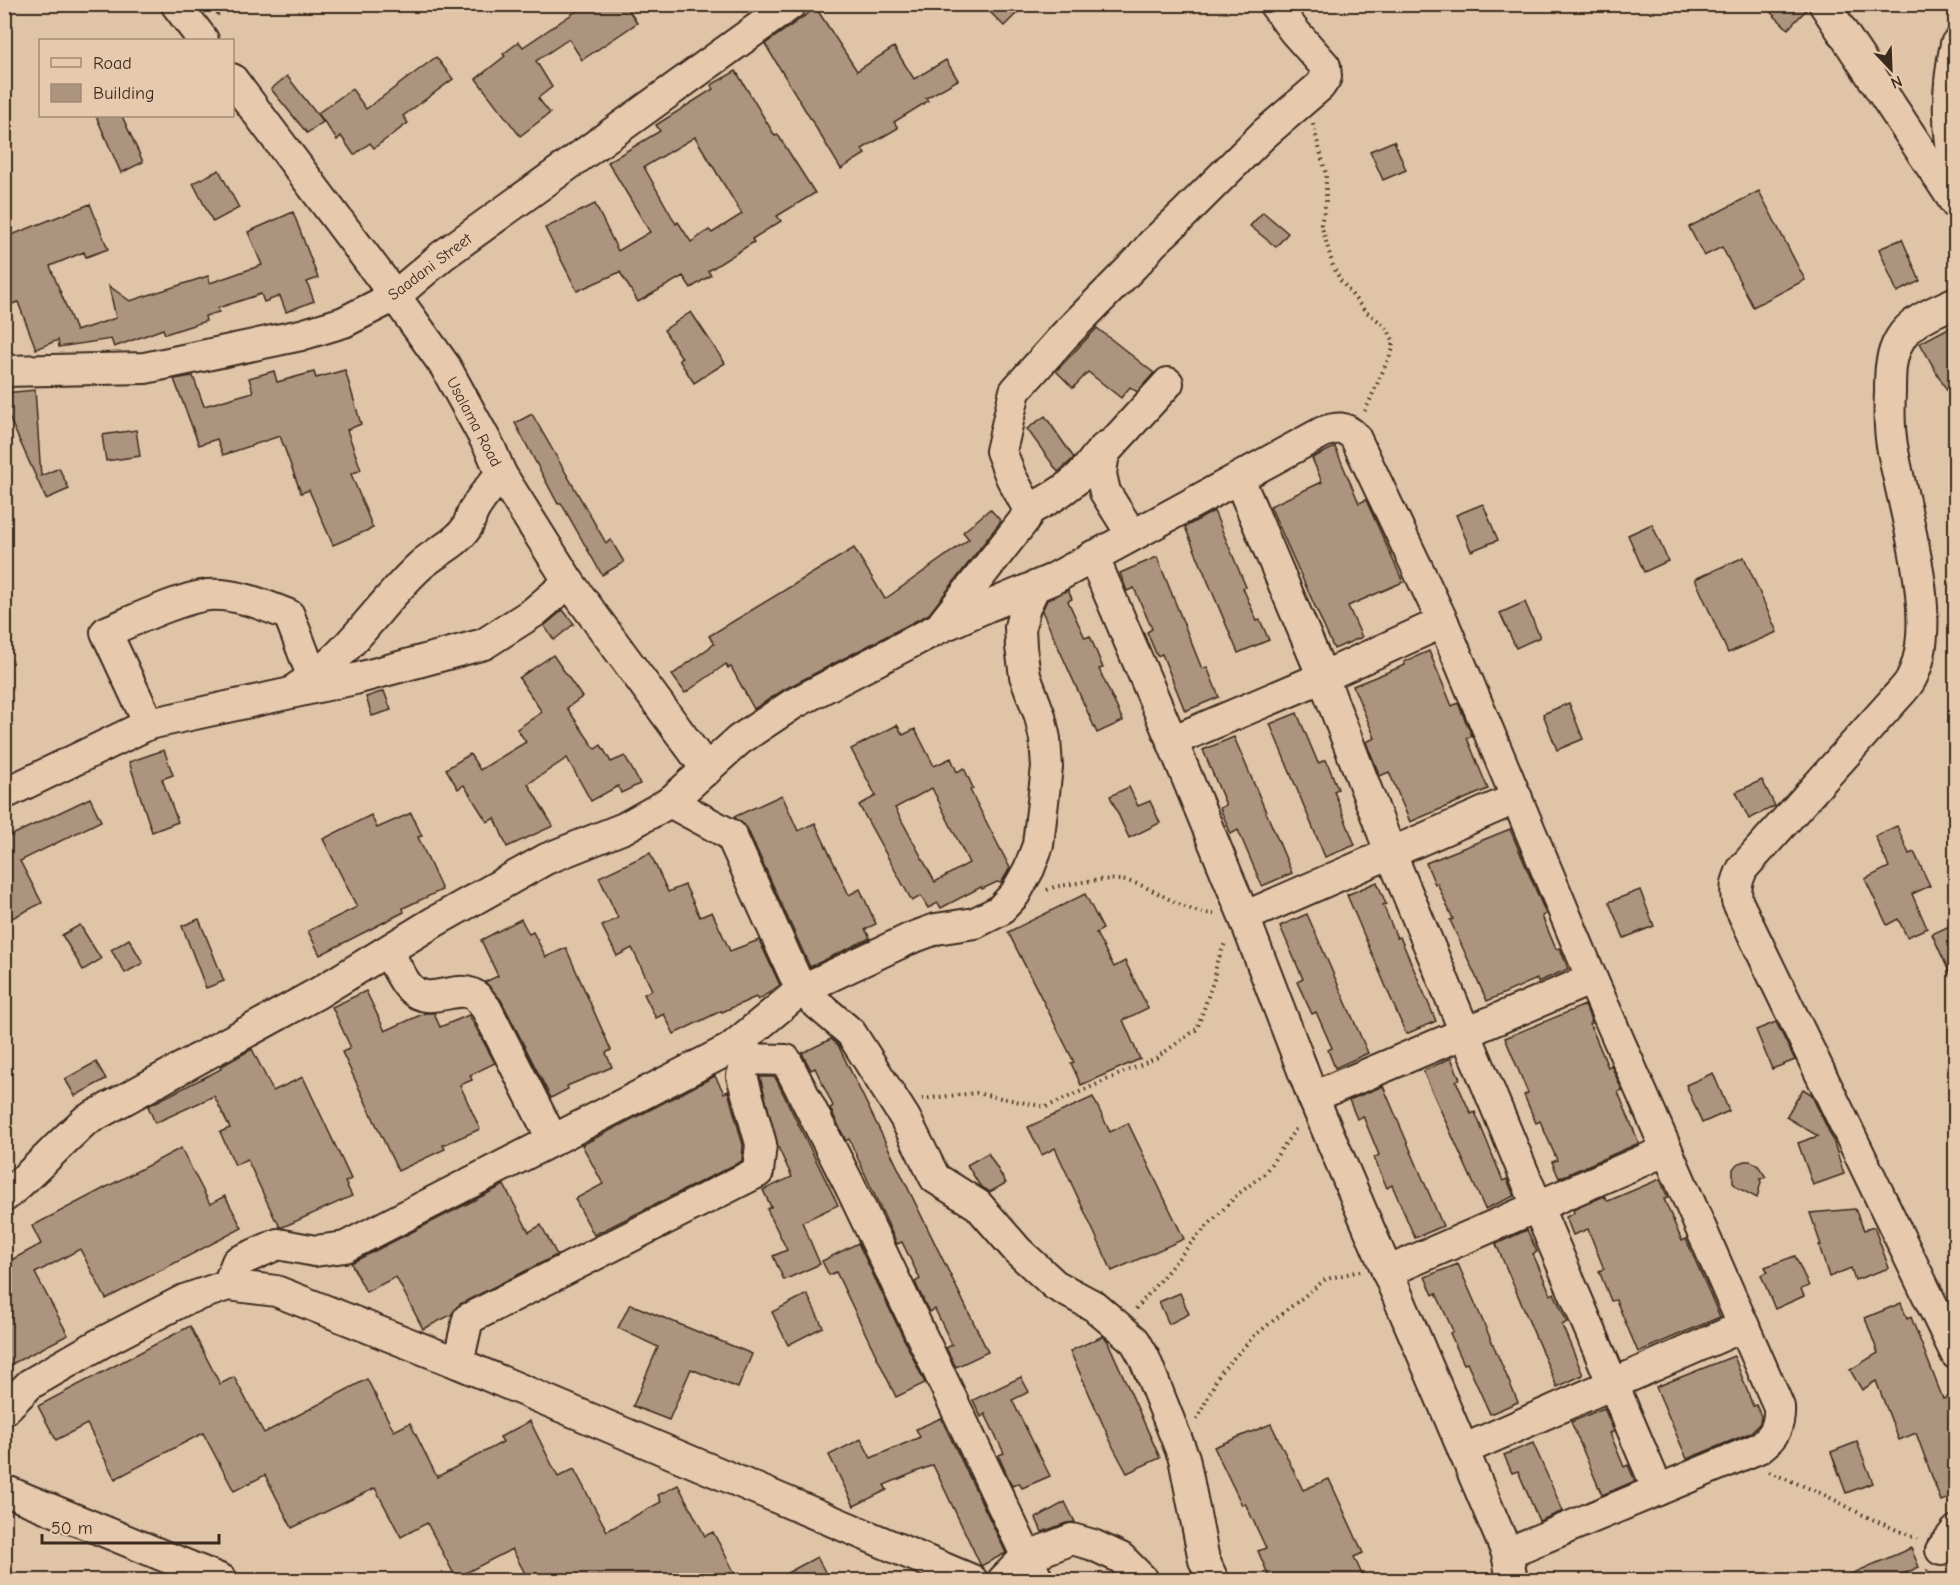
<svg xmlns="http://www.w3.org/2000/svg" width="1960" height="1585" viewBox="0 0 1960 1585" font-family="'Comic Neue',sans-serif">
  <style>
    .building { fill: #ad947e; stroke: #3b2a1e; stroke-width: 1.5; fill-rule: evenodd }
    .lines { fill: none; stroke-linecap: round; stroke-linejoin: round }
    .minor-casing { stroke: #3b2a1e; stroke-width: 34 }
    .path { stroke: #3b2a1e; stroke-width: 4; stroke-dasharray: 1.5 4.5; stroke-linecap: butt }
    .minor { stroke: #e7caae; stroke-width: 30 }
    .labels { text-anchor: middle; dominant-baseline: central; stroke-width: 5; stroke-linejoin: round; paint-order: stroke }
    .street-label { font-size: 16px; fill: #3b2a1e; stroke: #e7caae }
  </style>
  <rect width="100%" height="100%" fill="#e0c4a8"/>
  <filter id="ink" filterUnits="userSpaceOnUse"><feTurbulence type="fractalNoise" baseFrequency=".0167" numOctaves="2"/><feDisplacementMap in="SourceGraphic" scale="12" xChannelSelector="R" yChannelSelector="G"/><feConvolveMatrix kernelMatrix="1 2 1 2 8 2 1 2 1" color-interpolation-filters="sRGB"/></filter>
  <g filter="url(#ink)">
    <g class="building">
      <path d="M587,4h38l12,19 -55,37 -13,-21 -33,22 16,26 -14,11 12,15 -30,23 -44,-57 29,-23 -2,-2 16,-12 4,5z"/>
      <path d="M982,4h44l-22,22z"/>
      <path d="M1762,4h45l1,4 -20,21z"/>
      <path d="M816,8l41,63 37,-24 20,32 32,-19 12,20 -32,18 2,3 -34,21 4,6 -36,21 3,5 -24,15 -76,-125z"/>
      <path d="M436,57l17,22 -50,37 5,7 -34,25 -4,-5 -16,12 -13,-19 -4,4 -19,-27 34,-24 14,20z"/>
      <path d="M736,71l39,65 3,-1 37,58 -38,23 4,5 -29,18 2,3 -46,29 3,4 -20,13 -8,-12 -45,26 -18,-30 -43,19 -32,-63 50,-24 23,47 32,-19 -42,-70 52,-31 -4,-6 57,-36 -2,-4zM695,137l47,77 -30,19 -3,-3 -18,12 -13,-20 -2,2 -32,-57z"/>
      <path d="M287,76l36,46 -16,11 -36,-44z"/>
      <path d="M96,116h26l21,46 -22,11z"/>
      <path d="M1394,141l12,29 -23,10 -13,-29z"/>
      <path d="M219,170l20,38 -26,14 -20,-39z"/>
      <path d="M1759,191l46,89 -52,27 -31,-60 -18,9 -15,-29z"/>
      <path d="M90,204l18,45 -22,8 -2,-5 -34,14 26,65 40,-13 -7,-32 21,15 78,-25 2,7 52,-18 -14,-33 45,-20 25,66 -11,4 7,19 -28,11 -6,-16 -16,6 -3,-8 -43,14 1,4 -14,4 1,5 -41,13 -2,-5 -49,18 -3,-8 -52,8 -1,-7 -22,9 -18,-47 -14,5v-69z"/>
      <path d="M1263,212l25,21 -12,14 -26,-21z"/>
      <path d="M1902,239l18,42 -23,11 -18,-43z"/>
      <path d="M691,312l34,51 -31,20 -15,-23 3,-2 -18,-28z"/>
      <path d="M1956,324v83l-36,-64z"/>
      <path d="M1097,328l57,45 -17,19 -7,-5 -9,11 -33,-26 -15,16 -17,-17z"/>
      <path d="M345,370l16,54 -14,6 14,40 -10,4 22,54 -40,17 -24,-55 -8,3 -21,-57 -57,19 -6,-16 -18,6 -25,-66 19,-3 11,30 49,-14 -4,-14 25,-7 3,11 37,-10 2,6z"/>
      <path d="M35,390l6,86 18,-8 10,21 -23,10 -42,-93v-13z"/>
      <path d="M532,414l74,129 5,-3 13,22 -22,13 -41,-72 -3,1 -43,-81z"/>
      <path d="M1045,416l29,42 -16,14 -31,-43z"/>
      <path d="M136,430l4,26 -34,5 -4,-26z"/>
      <path d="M1335,447l24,56 7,-3 37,82 -55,24 14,31 -28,12 -64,-143 52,-24 -10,-24z"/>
      <path d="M1483,504l15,36 -27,11 -15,-36z"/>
      <path d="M990,509l11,12 -72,93 -144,75 -31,20 -23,-42 -3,1 -2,-4 -41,29 -13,-18 42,-31 -5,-8 145,-88 31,51 84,-60 -6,-7z"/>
      <path d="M1214,511l32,76 -3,1 14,33 3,-1 9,20 -31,13 -53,-126z"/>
      <path d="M1652,524l16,37 -24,11 -16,-37z"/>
      <path d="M1157,557l45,112 5,-2 12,30 -34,14 -23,-57 -5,2 -10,-24 5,-3 -18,-41 -7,3 -7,-18z"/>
      <path d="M1744,557l33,75 -49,21 -33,-74z"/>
      <path d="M1068,590l4,9 -4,2 17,37 5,-2 13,32 -4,1 24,52 -26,12 -55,-122 5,-11z"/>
      <path d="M1525,602l15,35 -24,11 -16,-35z"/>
      <path d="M563,610l11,14 -20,16 -10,-14z"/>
      <path d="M1429,651l23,55 6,-3 14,33 -5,2 21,51 -78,33 -21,-50 -9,4 -14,-34 9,-4 -22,-52 52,-21 -1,-3z"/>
      <path d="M553,655l29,42 -15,11 28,41 6,-4 10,17 14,-6 15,28 -19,9 -3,-7 -27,15 -24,-43 -39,26 25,42 -46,21 -12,-29 -8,4 -23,-37 -6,4 -12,-20 24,-15 10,16 46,-28 -9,-13 25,-17 -23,-34z"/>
      <path d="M384,691l7,19 -19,6 -6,-19z"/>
      <path d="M1569,703l14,36 -26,11 -14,-36z"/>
      <path d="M1297,713l21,50 8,-3 12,29 -4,2 21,54 -30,12 -55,-133z"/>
      <path d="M897,725l6,10 12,-6 19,37 17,-8 6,14 7,-4 9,20 -3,2 40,78 -9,15 -4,-1 -15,7 -1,-2 -40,21 -3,-5 -10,5 -7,-12 -9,5 -53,-96 17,-9 -25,-47zM932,788l37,75 -34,19 -40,-74z"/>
      <path d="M1234,737l58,136 -30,13 -24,-56 -7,4 -11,-26 6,-3 -23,-55z"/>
      <path d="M164,750l9,25 -11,4 16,43 -26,10 -23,-70z"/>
      <path d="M1762,780l13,26 -26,13 -13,-27z"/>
      <path d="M1129,787l9,19 12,-5 10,22 -31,15 -19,-42z"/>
      <path d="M782,795l16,36 17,-8 34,72 11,-6 16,35 -11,5 5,9 -60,29 -63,-139 -13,-11z"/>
      <path d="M90,798l11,23 -81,40 22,42 -38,19v-92l4,7z"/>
      <path d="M411,813l11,23 -4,1 24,53 -39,18 1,4 -84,43 -12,-24 49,-24 -34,-68 48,-24 6,13z"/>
      <path d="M1897,826l12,28 5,-2 16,34 -18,8 15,34 -20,9 -9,-18 -11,6 -22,-46 24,-12 -14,-31z"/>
      <path d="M1510,829l36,85 -4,2 14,33 4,-1 8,21 -30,13 -1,-3 -50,22 -37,-81 3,-1 -16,-36 -2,1 -9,-21z"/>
      <path d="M650,853l18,39 17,-7 15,32 12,-5 18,39 29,-11 21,45 -22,15 -2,-3 -34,15 -1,-1 -47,23 -10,-20 -8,4 -12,-24 8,-4 -20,-42 -15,8 -15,-30 16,-8 -19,-41z"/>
      <path d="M1377,882l9,22 -3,1 14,33 3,-1 36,84 -30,13 -59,-139z"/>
      <path d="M1640,890l14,36 -30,12 -15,-36z"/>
      <path d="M1085,894l18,35 -7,4 18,34 11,-6 23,47 -25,12 17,39 -59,26 -10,-22 3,-1 -66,-130z"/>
      <path d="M1307,914l61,139 -33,15 -7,-18 4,-2 -16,-36 -4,2 -15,-32 6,-3 -23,-53z"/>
      <path d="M199,919l25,62 -18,7 -24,-62z"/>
      <path d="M521,919l8,15 4,-2 13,25 20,-9 45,102 -5,3 6,14 -45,19 1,3 -17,9 -50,-98 -16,-18 13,-6 -17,-36z"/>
      <path d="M1956,923v64l-24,-53z"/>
      <path d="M80,925l21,34 -18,11 -21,-35z"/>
      <path d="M129,939l14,24 -18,10 -14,-23z"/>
      <path d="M366,991l19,40 40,-18h9l6,14 29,-12 26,48 -25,12 2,5 -12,5 20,44 -37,16 2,4 -47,22 -56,-119 9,-4 -19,-41z"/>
      <path d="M1585,1005l7,18 -2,1 18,43 3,-2 11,25 -4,2 21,51 -80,35 -7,-16 5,-2 -17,-39 -4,2 -12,-28 4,-2 -23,-55z"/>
      <path d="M1776,1022l19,38 -23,9 -16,-39z"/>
      <path d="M831,1039l7,6 150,307 -32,15 -10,-19 6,-3 -17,-36 -6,3 -14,-30 5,-3 -18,-37 -5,2 -48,-105 -3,2 -16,-33 3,-2 -18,-38 -4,2 -9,-17z"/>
      <path d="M252,1049l21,42 30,-14 48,102 -6,3 7,14 -69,31h-3l-4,-8h-1l-28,-60 -12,6 -15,-33 10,-4 -16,-32 -59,27 -7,-17 73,-37 -1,-2z"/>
      <path d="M1451,1058l9,21 -4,2 15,33 4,-2 28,69 4,-2 7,17 -29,13 -62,-138z"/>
      <path d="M96,1062l10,17 -31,17 -10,-17z"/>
      <path d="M1713,1073l16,38 -27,12 -16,-38z"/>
      <path d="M715,1076l9,17 4,-2 15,54 -1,16 -148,74 -19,-36 28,-15 -21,-39z"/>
      <path d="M760,1077h15l63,128 -36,17 18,42 -36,16 -11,-24 14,-6 -20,-41 4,-2 -8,-17 29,-13 -14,-30z"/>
      <path d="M1383,1086l60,140 -28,12 -23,-53 -5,3 -13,-30 5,-3 -16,-39 -6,3 -8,-19z"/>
      <path d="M1803,1089l8,5 22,46 11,34 -31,11 -15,-42 20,-7 -32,-19z"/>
      <path d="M1093,1097l17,35 18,-9 56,116 -72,32 -57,-123 -13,7 -14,-28z"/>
      <path d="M181,1148l29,56 15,-8 17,32 -136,71 -26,-50 -45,24 33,62 -64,33v-104l37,-20 -9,-18z"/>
      <path d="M988,1153l18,30 -16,9 -10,-6 -13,-21z"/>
      <path d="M1744,1161h6l7,3 9,13 -6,2 1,3 -4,16 -19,-10 -5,-5v-14l4,-5z"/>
      <path d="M1660,1179l8,19 -4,1 18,42 4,-2 34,78 -82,35 -22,-52 -5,1 -12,-30 5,-2 -16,-40 -15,6 -7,-18 8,-4 -1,-3 31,-14 4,5z"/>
      <path d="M504,1185l25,47 12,-7 16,30 -97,49 -9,11 -28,14 -27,-52 -30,15 -15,-29z"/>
      <path d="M1855,1209l9,21 10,-3 15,41 -34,12 -4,-12 -22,9 -10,-32h2l-11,-32z"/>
      <path d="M1527,1230l10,22 -4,2 18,41 3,-2 13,29 -5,3 21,50 -26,12 -61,-143z"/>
      <path d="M858,1243l67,140 -29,14 -60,-125 -7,3 -7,-14z"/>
      <path d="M1795,1256l14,30 -8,3 3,7 -29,13 -14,-34 7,-3 -3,-5z"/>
      <path d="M1458,1264l60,138 -28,12 -23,-51 -3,1 -14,-31 3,-2 -17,-38 -3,2 -8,-18z"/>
      <path d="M1180,1293l9,21 -20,10 -10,-22z"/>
      <path d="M807,1294l16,33 -35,18 -16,-33z"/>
      <path d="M1901,1303l6,16 4,-2 32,82 5,-2 8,19v80l-15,5 -25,-68 -17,7 -23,-59 -14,9 -12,-20 28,-17 -13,-35z"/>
      <path d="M630,1304l122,50 -14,34 -47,-19 -22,51 -36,-14 25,-59 -40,-19z"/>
      <path d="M190,1326l30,58 14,-7 30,56 103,-54 27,52 16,-8 27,54 66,-35 -3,-5 30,-16 28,56 16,-8 33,62 54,-29 -3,-7 20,-10 27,51 8,-4 26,49h-210l-17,-32 -56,29 -29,-55 -26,14 -26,-49 -83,40 -27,-53 -31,16 -31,-58 -88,46 -28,-55 -31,16 -18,-34z"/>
      <path d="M1103,1336l4,4 53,118 -33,15 -13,-24 -44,-98z"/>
      <path d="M1734,1356l19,50 3,-1 5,11 -1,7 -10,10 -63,26 -31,-72z"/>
      <path d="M1021,1377l8,15 -17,8 38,76 -28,12 -3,-5 -7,3 -13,-29v-2l5,-2 -19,-39 -4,3 -8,-17z"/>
      <path d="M1604,1408l10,23 -4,2 14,34 4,-2 7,16 -33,14 -31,-73z"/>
      <path d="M941,1418l65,135 -25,13 -48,-101 -49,20 3,5 -33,16 -25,-51 32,-16 10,19 49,-21 -4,-8z"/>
      <path d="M1271,1424l32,66 26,-11 34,74 -9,4 11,24h-94l-13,-30 8,-3 -21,-45 -3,2 -28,-58z"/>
      <path d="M1857,1442l16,41 -27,10 -15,-41z"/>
      <path d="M1533,1443l30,68 -24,10 -21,-50 -6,2 -8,-18z"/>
      <path d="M1065,1502l10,20 -9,1 -24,9 -6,-14z"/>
      <path d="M1911,1548l8,19 -20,9 -11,5h-53z"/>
      <path d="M817,1557l13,24h-58z"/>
    </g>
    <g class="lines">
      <defs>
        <g id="minor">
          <path d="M176,4l27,36"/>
          <path d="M1824,4l132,200"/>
          <path d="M1956,44c-9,41 -10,84 0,125"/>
          <path d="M232,79l163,217 50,70 46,84 10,24 68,108 138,188"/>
          <path d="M1956,302c-20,9 -45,18 -56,37 -10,17 -10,34 -10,53 -1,20 -1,40 3,59 11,60 48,172 18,228 -4,8 -12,15 -17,21l-151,168c-6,12 -8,20 -6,33l219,453"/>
          <path d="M4,371l141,-3 156,-33 43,-13 51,-26 47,-40 349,-252"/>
          <path d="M1239,479l84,198 68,177 145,349 122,287"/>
          <path d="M1029,510c19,-10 37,-20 52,-35 10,-9 15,-21 26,-29"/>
          <path d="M1132,535l-27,-43 -4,-18 2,-15 3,-8 10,-11 52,-57"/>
          <path d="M1093,556l79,185 69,168 72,188 194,456 5,27"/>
          <path d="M943,623l82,-104 4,-9 -18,-33 -10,-26 14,-60 49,-55 75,-76 13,-16 30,-28 82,-82 56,-48 6,-9 -1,-11 -31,-35 -20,-27"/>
          <path d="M298,687c49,-28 81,-84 123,-122 14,-13 36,-21 46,-38 3,-5 4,-12 7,-17 7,-13 18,-25 27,-36"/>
          <path d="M149,724l-43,-92c27,-11 75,-34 102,-37 28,-2 56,10 81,20l24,63"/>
          <path d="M1172,741l151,-64 120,-55"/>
          <path d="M4,794l145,-70 206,-45 129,-35 50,-32 35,-30"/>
          <path d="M670,802l61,33 70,155 50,43 54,85 30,60 43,27 40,46 37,34 39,21 41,35 9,16 40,101 20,102 9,20"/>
          <path d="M1244,917l273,-119"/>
          <path d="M388,951c6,11 14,29 22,37 20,21 48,-7 67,9 3,3 6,8 9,11l66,131"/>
          <path d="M730,1049l15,10 41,1 65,128 187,392"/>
          <path d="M1313,1097l279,-118"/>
          <path d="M4,1197c29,-24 53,-51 81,-76l233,-128 116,-71 112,-63 78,-31 46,-26 69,-62 54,-36 146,-76 47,-21 65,-27 272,-148c14,-5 22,-6 32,5l88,185 149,357 187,428c1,19 -5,30 -20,41l-252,105"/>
          <path d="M1387,1272l280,-122"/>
          <path d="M228,1285l9,-23 41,-18 37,7 30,-4 385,-198 71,-59 108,-51 27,-10 39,-6 24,-12 16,-17 14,-25 9,-24 9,-78 -2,-28 -5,-23 -15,-40 -4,-29 -1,-20 5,-20 9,-19"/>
          <path d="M458,1363l10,-44 290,-147 3,-28 -19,-68 3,-17"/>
          <path d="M4,1410l26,-26 71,-41 83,-43 44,-15 48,6 182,72 514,217"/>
          <path d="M1463,1450l281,-124"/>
          <path d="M4,1490l218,90"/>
          <path d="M1941,1550l15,-19"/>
          <path d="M1003,1580l23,-23 46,-18 21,6 28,13 22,22"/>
        </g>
      </defs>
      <use href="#minor" class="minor-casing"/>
      <g class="path">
        <path d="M217,15l9,-11"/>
        <path d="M1313,124l13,50v28l-5,22 12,42 8,15 24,30 15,11 9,10 4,8 -1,11 -27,60"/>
        <path d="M1047,890l7,-3c27,-4 56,-13 83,-3 27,9 47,29 77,30"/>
        <path d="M922,1099l54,-6 70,14 110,-49 41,-29 17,-50 3,-17 8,-19"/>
        <path d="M1136,1309l56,-67 45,-47 27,-21 33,-47"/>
        <path d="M1197,1420l22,-46 35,-38 72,-57 34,-8"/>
        <path d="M1769,1472l54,22 40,21 54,24"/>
        <path d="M1919,1580l9,-10"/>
      </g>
      <use href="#minor" class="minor"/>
    </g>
  </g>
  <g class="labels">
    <g class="street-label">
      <text transform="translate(430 267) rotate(-37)">Saadani Street</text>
      <text transform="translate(474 422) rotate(62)">Usalama Road</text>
    </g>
  </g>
  <rect width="1960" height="1585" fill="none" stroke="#e7caae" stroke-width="24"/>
  <rect x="12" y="12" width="1936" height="1561" fill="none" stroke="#3b2a1e" stroke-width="2" filter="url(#ink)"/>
  <rect x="39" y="39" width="195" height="78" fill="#e7caae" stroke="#a28a74" stroke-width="1.5"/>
  <rect x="51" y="58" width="30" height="9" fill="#e7caae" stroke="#a28a74" stroke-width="1.5"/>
  <text x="93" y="69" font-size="18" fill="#3b2a1e">Road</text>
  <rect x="51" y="84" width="30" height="18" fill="#ad947e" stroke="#a28a74" stroke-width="1.5"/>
  <text x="93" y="99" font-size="18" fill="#3b2a1e">Building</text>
  <g transform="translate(1891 69) rotate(157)" stroke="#e7caae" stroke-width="4.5" paint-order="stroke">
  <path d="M0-4.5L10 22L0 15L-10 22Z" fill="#3b2a1e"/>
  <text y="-9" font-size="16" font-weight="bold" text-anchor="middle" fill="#3b2a1e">N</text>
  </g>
  <path d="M42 1534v9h177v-9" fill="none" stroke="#3b2a1e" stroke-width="3"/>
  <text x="51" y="1534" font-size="18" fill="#3b2a1e" stroke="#e7caae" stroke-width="4.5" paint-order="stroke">50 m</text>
</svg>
